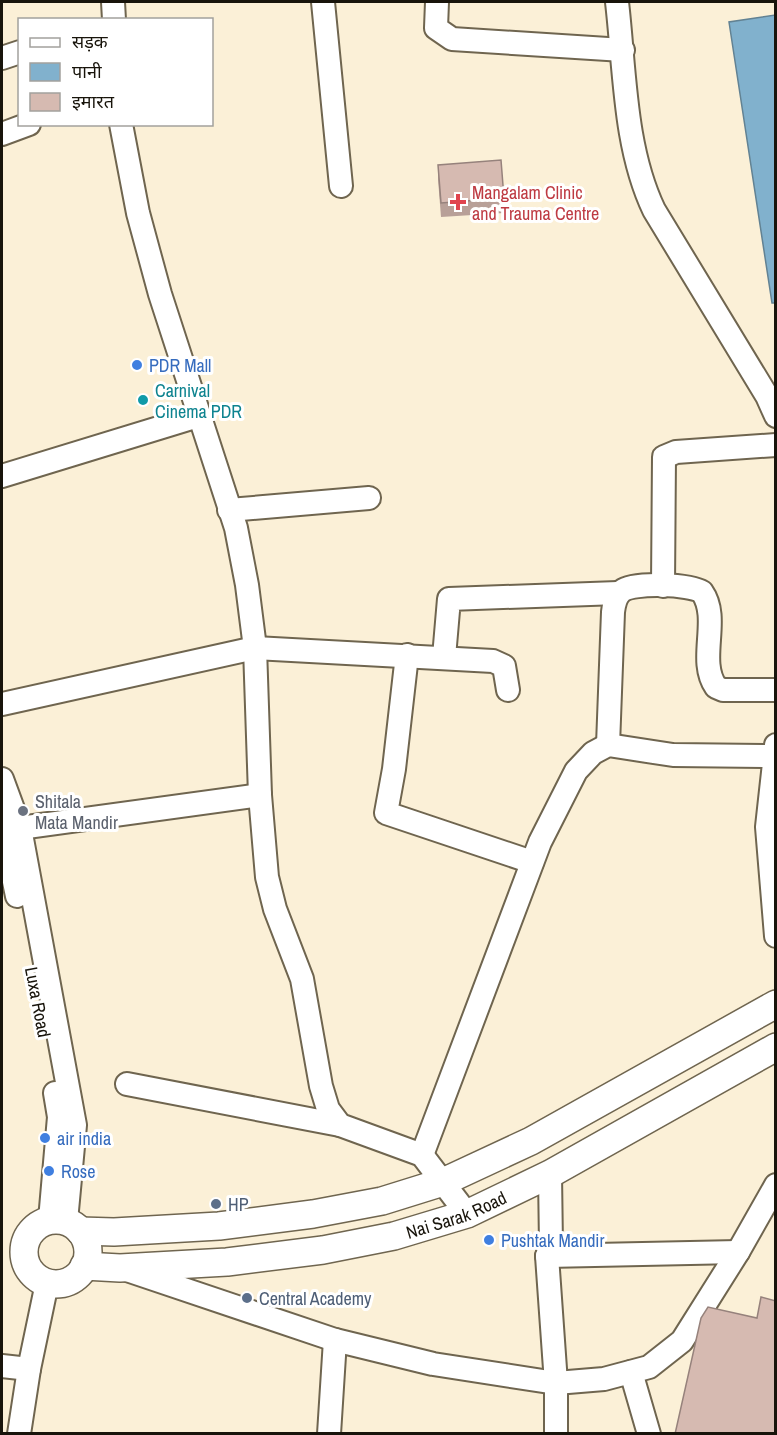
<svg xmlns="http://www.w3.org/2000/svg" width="777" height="1435" viewBox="0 0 777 1435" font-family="'Archivo Narrow','Noto Sans Devanagari',sans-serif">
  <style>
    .water { fill: #81b1cd; stroke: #628293; stroke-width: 1.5 }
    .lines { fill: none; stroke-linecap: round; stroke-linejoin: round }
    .minor-casing { stroke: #6f654f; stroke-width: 26 }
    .major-casing { stroke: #6f654f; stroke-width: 30 }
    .minor { stroke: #fff; stroke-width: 22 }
    .major { stroke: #fff; stroke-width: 27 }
    .wall { fill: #b8a098 }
    .building { fill: #d6bab1; stroke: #96827c; stroke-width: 1.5 }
    .health-dot { fill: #e0444e; stroke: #fff; stroke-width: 2 }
    .shop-dot { fill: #3f7fe0; stroke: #fff; stroke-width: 2 }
    .culture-dot { fill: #0f9aa8; stroke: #fff; stroke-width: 2 }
    .worship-dot { fill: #6b7280; stroke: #fff; stroke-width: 2 }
    .service-dot { fill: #5c6f8a; stroke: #fff; stroke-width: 2 }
    .labels { text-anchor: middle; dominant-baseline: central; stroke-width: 6; stroke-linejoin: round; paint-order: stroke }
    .health-label { font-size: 18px; fill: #be3a42; stroke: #fff; text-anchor: start }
    .shop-label { font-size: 18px; fill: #366cbe; stroke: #fff; text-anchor: start }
    .culture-label { font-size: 18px; fill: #0d838f; stroke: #fff; text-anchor: start }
    .worship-label { font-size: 18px; fill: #5b616d; stroke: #fff; text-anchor: start }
    .street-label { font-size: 18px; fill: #18140b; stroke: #fff }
    .service-label { font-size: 18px; fill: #4e5e75; stroke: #fff; text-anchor: start }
  </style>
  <rect width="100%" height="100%" fill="#fbf0d7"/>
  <path class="water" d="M775,15l1,288h-4l-43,-281z"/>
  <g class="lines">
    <defs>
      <g id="minor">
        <path d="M113,2l1,18"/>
        <path d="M323,2l18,184"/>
        <path d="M437,2l-1,26 16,11 171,11"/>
        <path d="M617,2c8,69 7,145 37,208l113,186 9,20"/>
        <path d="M2,58l18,-6"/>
        <path d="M121,124l17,89 22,81 76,234 11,57 8,63 5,147 7,82 8,32 27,70 19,107 7,23 12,16 82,30 45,59"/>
        <path d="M2,134l27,-10"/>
        <path d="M2,476l196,-60"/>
        <path d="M229,510l140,-12"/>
        <path d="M663,586l1,-129 12,-5 100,-7"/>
        <path d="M407,655l-13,114 -8,44 146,49"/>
        <path d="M444,657l5,-58 169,-6"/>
        <path d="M2,704l253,-56 238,13 11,5 4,24"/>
        <path d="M608,745l5,-133c1,-8 2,-16 9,-21 11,-9 68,-7 80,1 19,27 -5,68 14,95l7,3h53"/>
        <path d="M776,745l-9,82 9,109"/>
        <path d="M2,779l18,49 55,297 -9,96"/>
        <path d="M2,824l15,72"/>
        <path d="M5,830l255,-35"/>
        <path d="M127,1084l213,41"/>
        <path d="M422,1155l118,-313 36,-71 17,-18 15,-8 65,10 100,1"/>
        <path d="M550,1174l1,72 -4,10 9,127v51"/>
        <path d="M50,1220l9,-103 -4,-24"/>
        <path d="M547,1256l191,-4"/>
        <path d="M127,1270l208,70 98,24 123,19 48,-4 45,-12 33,-26 56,-89 38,-67"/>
        <path d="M2,1366l27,3"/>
        <path d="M631,1372l18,62"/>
        <path d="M19,1434l10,-65 18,-86"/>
        <path d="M329,1434l6,-94"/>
      </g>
      <g id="major">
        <circle cx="56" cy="1252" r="32"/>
        <path d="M80,1231l34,1 105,-6 94,-12 69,-13 61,-19 88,-41 245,-137"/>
        <path id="s1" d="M84,1266l36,2 107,-6 96,-12 71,-14 73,-22 83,-40 226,-127"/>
      </g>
    </defs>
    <use href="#minor" class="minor-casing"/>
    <use href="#major" class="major-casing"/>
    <use href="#minor" class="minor"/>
    <use href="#major" class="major"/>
  </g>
  <path class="wall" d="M438,165l66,33v15l-63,4 -3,-38z"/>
  <g class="building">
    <path d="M501,160l3,38 -63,5 -3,-38z"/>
    <path d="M761,1297l15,4v133h-101l26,-116 7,-11 49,11z"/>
  </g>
  <path class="health-dot" d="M455 193h6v6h6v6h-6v6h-6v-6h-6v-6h6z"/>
  <g class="shop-dot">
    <circle cx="137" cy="365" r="6"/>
    <circle cx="45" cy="1138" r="6"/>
    <circle cx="49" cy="1171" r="6"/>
    <circle cx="489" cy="1240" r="6"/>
  </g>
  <circle class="culture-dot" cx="143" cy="400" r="6"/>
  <circle class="worship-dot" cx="23" cy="811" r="6"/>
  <g class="service-dot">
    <circle cx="216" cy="1204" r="6"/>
    <circle cx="247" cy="1298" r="6"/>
  </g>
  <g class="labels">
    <g class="health-label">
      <text x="472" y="192">Mangalam Clinic<tspan x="472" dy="21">and Trauma Centre</tspan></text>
    </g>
    <g class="shop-label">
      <text x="149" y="365">PDR Mall</text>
      <text x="57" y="1138">air india</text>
      <text x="61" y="1171">Rose</text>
      <text x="501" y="1240">Pushtak Mandir</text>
    </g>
    <g class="culture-label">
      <text x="155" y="390">Carnival<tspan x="155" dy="21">Cinema PDR</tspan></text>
    </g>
    <g class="worship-label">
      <text x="35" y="801">Shitala<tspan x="35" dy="21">Mata Mandir</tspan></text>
    </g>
    <g class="street-label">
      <text transform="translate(38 1002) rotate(79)">Luxa Road</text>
      <text stroke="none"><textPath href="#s1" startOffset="378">Nai Sarak Road</textPath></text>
    </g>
    <g class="service-label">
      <text x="228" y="1204">HP</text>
      <text x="259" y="1298">Central Academy</text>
    </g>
  </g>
  <rect width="777" height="1435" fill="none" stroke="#18140b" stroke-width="6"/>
  <rect x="18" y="18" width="195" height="108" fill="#ffffff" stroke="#a3a19d" stroke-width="1.5"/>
  <rect x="30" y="38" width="30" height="9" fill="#ffffff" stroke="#a3a19d" stroke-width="1.5"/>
  <text x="72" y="48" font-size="18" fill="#18140b">सड़क</text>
  <rect x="30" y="63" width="30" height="18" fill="#81b1cd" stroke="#a3a19d" stroke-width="1.5"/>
  <text x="72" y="78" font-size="18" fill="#18140b">पानी</text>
  <rect x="30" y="93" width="30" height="18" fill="#d6bab1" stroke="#a3a19d" stroke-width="1.5"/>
  <text x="72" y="108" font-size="18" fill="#18140b">इमारत</text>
</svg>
